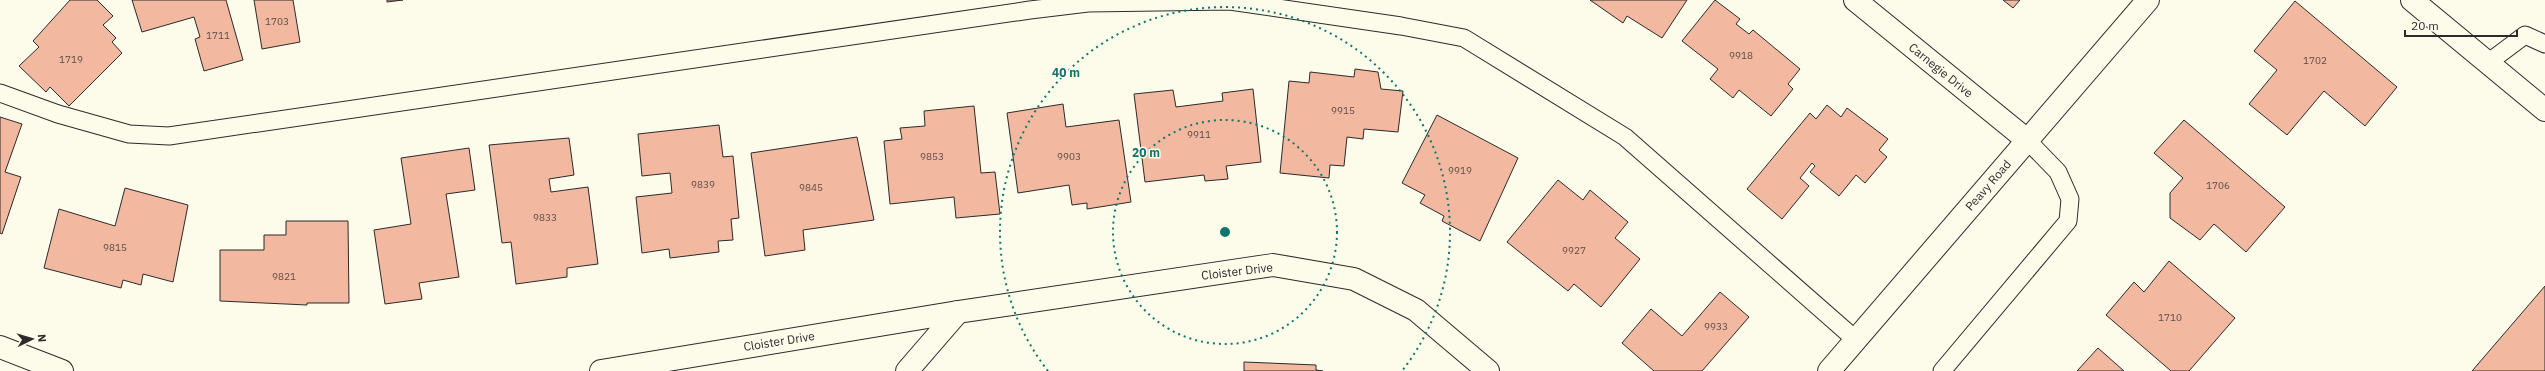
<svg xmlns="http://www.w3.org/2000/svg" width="2545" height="371" viewBox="0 0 2545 371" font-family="'IBM Plex Sans',sans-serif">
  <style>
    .building { fill: #f2b8a0; stroke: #2b2b2b }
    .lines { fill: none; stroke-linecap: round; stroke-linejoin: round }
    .service-casing { stroke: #2b2b2b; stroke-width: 19 }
    .minor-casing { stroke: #2b2b2b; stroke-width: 24 }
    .tertiary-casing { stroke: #2b2b2b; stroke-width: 24 }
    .service { stroke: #fdfbea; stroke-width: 17 }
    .minor { stroke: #fdfbea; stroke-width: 22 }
    .tertiary { stroke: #fdfbea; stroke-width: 22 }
    .ring { fill: none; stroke: #0f766e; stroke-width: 2; stroke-dasharray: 2 4 }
    .labels { text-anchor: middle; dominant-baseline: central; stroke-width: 3; stroke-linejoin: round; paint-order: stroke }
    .number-label { font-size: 10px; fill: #5d4e48 }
    .street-label { font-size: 12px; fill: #2b2b2b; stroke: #fdfbea }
    .centre { fill: #0f766e; stroke: #fdfbea; stroke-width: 2 }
    .ring-label { font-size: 12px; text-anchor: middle; font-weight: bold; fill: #0f766e; stroke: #fdfbea; stroke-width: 3; stroke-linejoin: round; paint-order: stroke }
  </style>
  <rect width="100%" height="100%" fill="#fdfbea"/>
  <g class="building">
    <path d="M70,0h27l16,16 -10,9 13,13 -4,4 10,11 -53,53 -19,-19 -4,5 -27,-26 20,-19 -6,-6z"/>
    <path d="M132,0h94l17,60 -39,11 -9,-32 5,-2 -6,-20 -52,15z"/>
    <path d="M254,0h39l7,42 -38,7z"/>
    <path d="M387,0h16l-16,2z"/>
    <path d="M1590,0h97l-25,38 -35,-22 -4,7z"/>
    <path d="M1715,0l25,19 -4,5 13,10 4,-4 47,39 -12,15 5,5 -22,27 -32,-26 -6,8 -23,-19 8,-10 -36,-28z"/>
    <path d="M2003,0h17l-7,8z"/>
    <path d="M2295,1l102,86 -32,39 -41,-35 -37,44 -38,-31 28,-34 -23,-19z"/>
    <path d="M1355,69l23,3 3,17 22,2 -5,41 -34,-3 -1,10 -16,-2 -3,29 -14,-1 -1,13 -49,-5 9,-92 20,2 1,-11 44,5z"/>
    <path d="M1253,89l8,73 -35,4 2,13 -23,2 -1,-6 -59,7 -11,-88 39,-4 3,17 47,-6 -1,-8z"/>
    <path d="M1063,104l3,23 53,-7 12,82 -44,7v-6l-15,2 -3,-20 -51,8 -11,-80z"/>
    <path d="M1827,105l14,12 6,-9 41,31 -9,11 8,7 -22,26 -9,-8 -17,21 -29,-24 5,-6 -3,-3 -12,15 9,8 -27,33 -35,-30 63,-76 6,6z"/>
    <path d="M974,106l7,67 14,-1 5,42 -44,4 -2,-21 -64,7 -6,-63 18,-2 -2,-11 25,-2 -1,-15z"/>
    <path d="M1437,115l81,43 -38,83 -38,-20 2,-5 -24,-13 5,-8 -23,-12z"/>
    <path d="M0,117l22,7 -17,48 16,5 -19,57 -2,-1z"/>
    <path d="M2184,120l101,87 -39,45 -32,-28 -14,16 -30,-22v-25l13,-15 -29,-25z"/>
    <path d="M719,125l4,32 10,-1 6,62 -8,1 2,21 -15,1 1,11 -49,6 -1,-9 -27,4 -6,-56 36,-4 -2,-20 -28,3 -4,-42z"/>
    <path d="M857,137l17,83 -71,10 2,20 -40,6 -14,-103z"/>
    <path d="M569,138l5,37 -25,4 2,13 37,-5 10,77 -31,4v9l-51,7 -5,-42 -9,1 -13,-98z"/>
    <path d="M469,148l6,42 -29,4 13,83 -40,6 3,16 -37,5 -11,-74 37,-6 -10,-66z"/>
    <path d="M1558,180l25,20 7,-10 38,32 -13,16 25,21 -39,48 -27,-23 -6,7 -61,-49z"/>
    <path d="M125,188l63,17 -15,77 -30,-8 -2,11 -18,-5 -2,8 -77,-20 15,-59 56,17z"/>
    <path d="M286,221h62l1,82h-42v2l-87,-4v-51h44v-15h22z"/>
    <path d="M2169,261l66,57 -46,53h-18l-65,-56 28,-33 10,10z"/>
    <path d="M2545,286v85h-73z"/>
    <path d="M1720,292l29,25 -47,54h-48l-32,-28 29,-34 31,27z"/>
    <path d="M2098,348l26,23h-47z"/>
    <path d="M1244,362l72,3v5l7,1h-79z"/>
  </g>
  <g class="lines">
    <defs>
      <g id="service">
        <path d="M2489,62l36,-27 20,9"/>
        <path d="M0,93l58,21 71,20 40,2 861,-126 58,-7 142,-2 171,25 63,12 161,99 231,203"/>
        <path d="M1942,371l126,-150 2,-22 -12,-27 -31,-32"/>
      </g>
      <g id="minor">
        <path d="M1855,0l172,140"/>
        <path d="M2412,0l133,110"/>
        <path d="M0,347l62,24"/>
        <path d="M601,371l357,-59 315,-47 81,14 62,31 72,61"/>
        <path d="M907,371l51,-59"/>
      </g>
      <path id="tertiary" d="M1829,371l319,-371"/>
    </defs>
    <use href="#service" class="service-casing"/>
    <use href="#minor" class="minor-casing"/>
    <use href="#tertiary" class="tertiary-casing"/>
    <use href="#service" class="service"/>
    <use href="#minor" class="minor"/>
    <use href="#tertiary" class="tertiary"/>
  </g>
  <g class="ring">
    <circle cx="1225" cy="232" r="112"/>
    <path d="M1048 371A225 225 0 1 1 1402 371"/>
  </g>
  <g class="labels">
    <g class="number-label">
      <text x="277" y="21">1703</text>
      <text x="218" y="35">1711</text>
      <text x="1741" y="55">9918</text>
      <text x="71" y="59">1719</text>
      <text x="2315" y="60">1702</text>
      <text x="1343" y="110">9915</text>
      <text x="1199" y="134">9911</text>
      <text x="932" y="156">9853</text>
      <text x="1069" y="156">9903</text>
      <text x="1460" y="170">9919</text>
      <text x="703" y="184">9839</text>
      <text x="2218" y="185">1706</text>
      <text x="811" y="187">9845</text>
      <text x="545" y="217">9833</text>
      <text x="115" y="247">9815</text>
      <text x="1574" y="250">9927</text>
      <text x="284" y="276">9821</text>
      <text x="2170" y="317">1710</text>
      <text x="1716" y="326">9933</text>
    </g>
    <g class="street-label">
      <text transform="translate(1941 70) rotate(39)">Carnegie Drive</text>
      <text transform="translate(1988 185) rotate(-49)">Peavy Road</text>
      <text transform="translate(1237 271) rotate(-7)">Cloister Drive</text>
      <text transform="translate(779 341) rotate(-9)">Cloister Drive</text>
    </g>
  </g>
  <circle cx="1225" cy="232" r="6" class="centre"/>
  <g class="ring-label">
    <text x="1066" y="77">40 m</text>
    <text x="1146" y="157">20 m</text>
  </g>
  <g transform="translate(32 339) rotate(85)" stroke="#fdfbea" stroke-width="3" paint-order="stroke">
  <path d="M0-3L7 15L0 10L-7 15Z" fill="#2b2b2b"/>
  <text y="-6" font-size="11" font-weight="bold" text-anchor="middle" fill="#2b2b2b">N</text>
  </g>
  <path d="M2405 30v6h112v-6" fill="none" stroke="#2b2b2b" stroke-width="2"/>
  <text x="2411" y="30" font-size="12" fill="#2b2b2b" stroke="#fdfbea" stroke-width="3" paint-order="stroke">20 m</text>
</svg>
